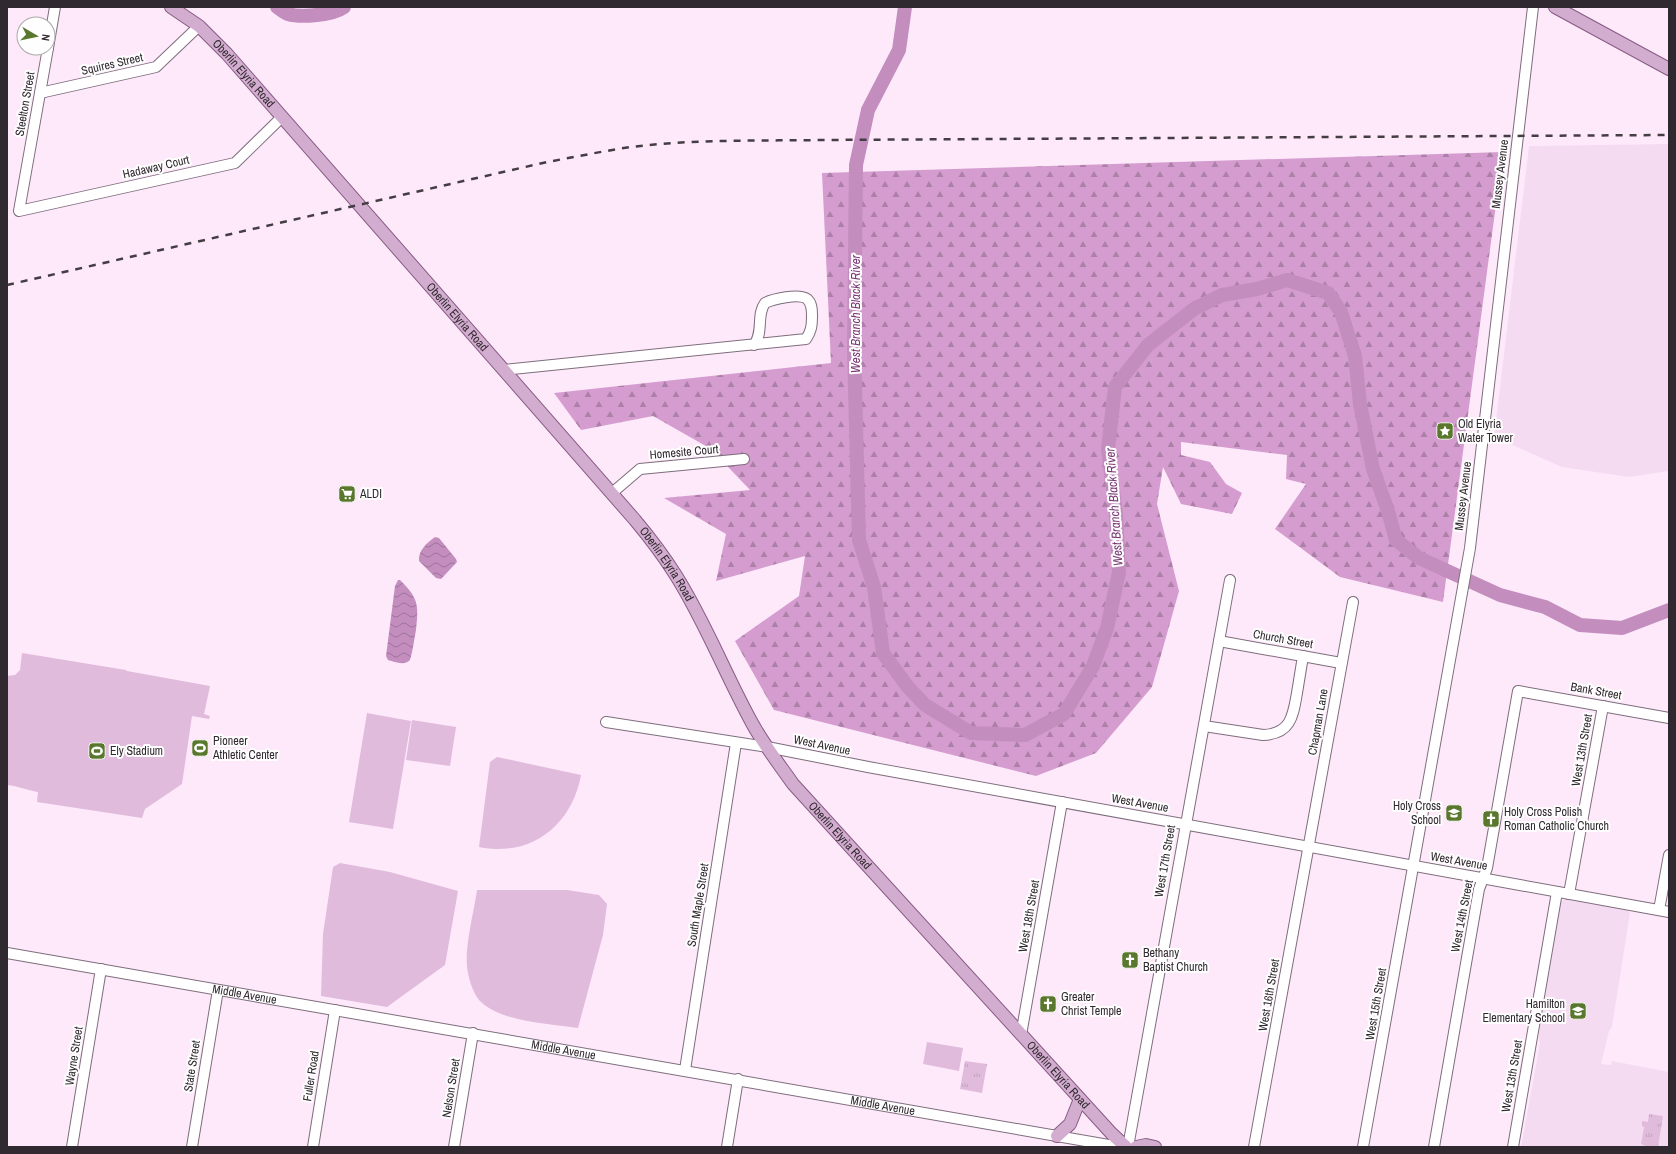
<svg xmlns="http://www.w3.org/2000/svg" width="1676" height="1154" viewBox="0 0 1676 1154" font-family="'Archivo Narrow',sans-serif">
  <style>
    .built { fill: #f5dbf2 }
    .forest { fill: url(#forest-firs) }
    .park { fill: url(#park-tufts) }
    .pitch { fill: #e1bbdc }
    .water { fill: url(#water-waves) }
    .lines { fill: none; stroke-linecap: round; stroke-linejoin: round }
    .river { stroke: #c38dbe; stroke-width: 14 }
    .minor-casing { stroke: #7e6d7c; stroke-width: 12 }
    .major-casing { stroke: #875b83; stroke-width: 14 }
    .minor { stroke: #fff; stroke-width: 10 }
    .major { stroke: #d3add0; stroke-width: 12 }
    .rail { stroke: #453d44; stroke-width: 2.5; stroke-dasharray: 7 7; stroke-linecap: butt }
    .labels { text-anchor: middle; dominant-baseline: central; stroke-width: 4; stroke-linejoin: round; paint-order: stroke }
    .street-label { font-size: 12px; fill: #30292f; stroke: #fefefe }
    .poi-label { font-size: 12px; fill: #30292f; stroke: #fefefe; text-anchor: start }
    .water-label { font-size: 13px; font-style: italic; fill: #7c3a77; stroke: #fefefe }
  </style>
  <defs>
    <pattern id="forest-firs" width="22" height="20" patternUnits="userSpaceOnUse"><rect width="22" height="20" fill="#d59dcf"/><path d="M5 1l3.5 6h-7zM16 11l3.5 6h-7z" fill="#ad80a8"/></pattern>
    <pattern id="park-tufts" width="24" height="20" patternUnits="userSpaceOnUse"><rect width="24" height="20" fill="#e1bbdc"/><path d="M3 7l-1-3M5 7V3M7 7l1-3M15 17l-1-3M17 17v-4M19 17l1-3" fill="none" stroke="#c1a1bd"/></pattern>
    <pattern id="water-waves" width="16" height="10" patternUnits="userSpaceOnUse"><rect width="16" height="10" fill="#c38dbe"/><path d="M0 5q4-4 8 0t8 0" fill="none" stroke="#9f739b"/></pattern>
  </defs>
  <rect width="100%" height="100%" fill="#fee9fb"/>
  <g class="built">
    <path d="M1669,144v327l-40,6 -67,-10 -68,-30 35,-291z"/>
    <path d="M1565,899l62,11 3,3 -18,114 -3,4 -8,33 10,1 1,-4 57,11v75h-148l19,-104 -2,-12 22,-126 3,-5z"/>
  </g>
  <path class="forest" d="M1503,152l-60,450 -103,-25 -65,-48 31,-45 -20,-5 1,-24 -106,-13v13l29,7 16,22 16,9 -10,21 -51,-10 -18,-37 -6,37 22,87 -27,96 -56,66 -60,23 -262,-66 -39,-69 64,-45 6,-40 -89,25 10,-47 -62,-36 86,-8 -39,-41 -58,-33 -72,14 -27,-37 277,-30 -9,-190z"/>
  <g class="park">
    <path d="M965,1061l22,3 -5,29 -22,-4z"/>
    <path d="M1649,1114l14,2 -5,31h-10l-7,-3 3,-17 -2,-1v-5l6,1z"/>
  </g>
  <g class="pitch">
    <path d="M22,653l104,17 1,1 83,15 -6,28 6,2 -1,3 -17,-3 -10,68 -37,25 -3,9 -105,-16 1,-10c-11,-2 -20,-6 -31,-7v-109l8,-1 5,-5z"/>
    <path d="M367,713l44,8 -18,108 -44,-7z"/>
    <path d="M412,720l44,7 -6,39 -44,-6z"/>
    <path d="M497,757l84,18c-9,50 -50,83 -102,72l11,-85z"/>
    <path d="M340,863l50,9 68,19 -13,74 -58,42 -66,-11 2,-62 10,-67z"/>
    <path d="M477,890h90l32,5 8,9 -4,31 -25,93c-27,-4 -79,-6 -99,-28 -7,-9 -11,-23 -12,-34 -2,-20 7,-55 10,-76z"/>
    <path d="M927,1042l36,6 -4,23 -36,-7z"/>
  </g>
  <g class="water">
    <path d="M435,537l4,1 17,21 1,3 -16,17 -5,-1 -17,-17c-1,-11 8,-18 16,-24z"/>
    <path d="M398,580h2c18,18 19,24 16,50 -2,10 -3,20 -6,30 -6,6 -15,2 -22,0l-2,-4 9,-70z"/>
  </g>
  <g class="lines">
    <g class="river">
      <path d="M277,7c3,2 7,6 11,7 13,4 45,1 56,-7"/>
      <path d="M905,7l-6,43 -31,60 -12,55 -2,184 5,191 15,47 9,66 25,34 17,18 46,28 54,2 39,-21 29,-48 14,-38 12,-56 -3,-58 -8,-65 7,-62 33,-42 46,-36 28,-14 35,-6 30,-9 41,13 13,19 14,44 5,48 13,65 15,42 8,29 23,18 81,37 45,12 35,18 42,3 47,-18"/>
    </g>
    <defs>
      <g id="minor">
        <path d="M48,48l-29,163 216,-48 47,-46"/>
        <path d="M48,48l7,-41"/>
        <path d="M40,93l116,-26 43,-41"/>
        <path d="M504,370l302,-31c5,-7 6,-13 6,-23 0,-6 0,-13 -5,-17 -8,-6 -34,0 -42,4 -9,12 -1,29 -11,42"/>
        <path d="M612,493l28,-24 104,-10"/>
        <path d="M1219,641l122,22"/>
        <path d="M606,722l161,25 101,20 801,145"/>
        <path d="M1204,726l59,9c28,-1 30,-19 34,-42 2,-13 4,-25 6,-37"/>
        <path d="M1569,894l34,-188"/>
        <path d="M1659,910l10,-55"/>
        <path id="s1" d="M7,953l1113,194"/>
        <path d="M1021,1035l41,-233"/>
        <path d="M685,1070l51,-327"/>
        <path d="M72,1147l29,-178"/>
        <path d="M192,1147l26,-157"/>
        <path d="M313,1147l22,-137"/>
        <path d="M454,1147l19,-114"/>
        <path d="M727,1147l11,-68"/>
        <path d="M1128,1147l102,-567"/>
        <path d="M1254,1147l99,-545"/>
        <path d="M1363,1147l107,-599 63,-541"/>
        <path d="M1434,1147l45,-258 8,-21 31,-177 151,27"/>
        <path d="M1513,1147l44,-255"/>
      </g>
      <g id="major">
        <path id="s2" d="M171,7l28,19 28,28 408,466c15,18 28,35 40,54 30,47 50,100 77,149 12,22 27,41 41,61l319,350 14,13"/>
        <path d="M1555,7l114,62"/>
        <path d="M1057,1136l13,-12 10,-25"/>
        <path d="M1136,1147l10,-2 9,2"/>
      </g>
    </defs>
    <use href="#minor" class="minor-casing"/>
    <use href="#major" class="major-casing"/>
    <use href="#minor" class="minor"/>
    <use href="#major" class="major"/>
    <path class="rail" d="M7,285l540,-123c28,-5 56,-11 84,-15 64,-8 128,-6 192,-7l846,-5"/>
  </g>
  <defs>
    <symbol id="sight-square" viewBox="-11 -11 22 22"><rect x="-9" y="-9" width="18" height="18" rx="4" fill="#59782e" stroke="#fefefe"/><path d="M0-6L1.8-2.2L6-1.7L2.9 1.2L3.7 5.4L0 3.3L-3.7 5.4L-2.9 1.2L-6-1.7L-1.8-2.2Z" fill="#fff"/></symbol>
    <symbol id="supermarket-square" viewBox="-11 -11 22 22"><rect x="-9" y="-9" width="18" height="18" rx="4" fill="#59782e" stroke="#fefefe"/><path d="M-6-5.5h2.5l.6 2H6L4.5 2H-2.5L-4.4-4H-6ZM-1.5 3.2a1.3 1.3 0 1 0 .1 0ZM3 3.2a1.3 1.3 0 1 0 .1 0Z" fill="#fff"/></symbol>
    <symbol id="stadium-square" viewBox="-11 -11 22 22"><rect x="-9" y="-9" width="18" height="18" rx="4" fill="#59782e" stroke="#fefefe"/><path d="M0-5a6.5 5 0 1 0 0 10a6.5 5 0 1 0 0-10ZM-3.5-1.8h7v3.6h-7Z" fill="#fff"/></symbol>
    <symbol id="school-square" viewBox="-11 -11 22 22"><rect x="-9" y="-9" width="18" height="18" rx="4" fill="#59782e" stroke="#fefefe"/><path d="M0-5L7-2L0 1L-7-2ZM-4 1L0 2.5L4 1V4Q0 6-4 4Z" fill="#fff"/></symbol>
    <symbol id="church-square" viewBox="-11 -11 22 22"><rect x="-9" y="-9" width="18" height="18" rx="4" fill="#59782e" stroke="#fefefe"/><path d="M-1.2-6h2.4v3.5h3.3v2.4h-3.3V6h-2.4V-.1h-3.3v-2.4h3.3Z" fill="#fff"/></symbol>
  </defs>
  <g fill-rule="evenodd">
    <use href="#sight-square" x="1435" y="421" width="20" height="20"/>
    <use href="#supermarket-square" x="337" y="484" width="20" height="20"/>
    <use href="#stadium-square" x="190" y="738" width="20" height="20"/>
    <use href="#stadium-square" x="87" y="741" width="20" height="20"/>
    <use href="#school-square" x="1444" y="803" width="20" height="20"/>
    <use href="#church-square" x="1481" y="809" width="20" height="20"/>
    <use href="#church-square" x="1120" y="950" width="20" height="20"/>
    <use href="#church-square" x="1038" y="994" width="20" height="20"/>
    <use href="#school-square" x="1568" y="1001" width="20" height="20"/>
  </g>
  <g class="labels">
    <g class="street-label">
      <text transform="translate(112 64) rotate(-13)">Squires Street</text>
      <text stroke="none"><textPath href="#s2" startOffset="99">Oberlin Elyria Road</textPath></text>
      <text transform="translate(25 104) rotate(-80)">Steelton Street</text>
      <text transform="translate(156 167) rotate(-13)">Hadaway Court</text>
      <text transform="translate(1500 174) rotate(-83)">Mussey Avenue</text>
      <text stroke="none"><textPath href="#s2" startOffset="423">Oberlin Elyria Road</textPath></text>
      <text transform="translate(684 452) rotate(-5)">Homesite Court</text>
      <text transform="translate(1463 496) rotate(-83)">Mussey Avenue</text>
      <text stroke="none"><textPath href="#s2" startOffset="747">Oberlin Elyria Road</textPath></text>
      <text transform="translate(1283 639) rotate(10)">Church Street</text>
      <text transform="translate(1596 691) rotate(10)">Bank Street</text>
      <text transform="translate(1318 722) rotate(-80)">Chapman Lane</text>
      <text transform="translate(822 745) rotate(12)">West Avenue</text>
      <text transform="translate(1582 750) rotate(-80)">West 13th Street</text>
      <text transform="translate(1140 803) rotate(10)">West Avenue</text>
      <text stroke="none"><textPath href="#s2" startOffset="1071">Oberlin Elyria Road</textPath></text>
      <text transform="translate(1165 861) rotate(-80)">West 17th Street</text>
      <text transform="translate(1459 861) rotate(10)">West Avenue</text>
      <text transform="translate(698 905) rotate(-81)">South Maple Street</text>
      <text transform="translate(1029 916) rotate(-80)">West 18th Street</text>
      <text transform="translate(1462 916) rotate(-79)">West 14th Street</text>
      <text stroke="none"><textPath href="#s1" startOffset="241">Middle Avenue</textPath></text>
      <text transform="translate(1269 995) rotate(-80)">West 16th Street</text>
      <text transform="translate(1376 1004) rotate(-80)">West 15th Street</text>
      <text stroke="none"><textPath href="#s1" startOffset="565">Middle Avenue</textPath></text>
      <text transform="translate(74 1056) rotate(-81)">Wayne Street</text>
      <text transform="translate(192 1066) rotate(-81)">State Street</text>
      <text stroke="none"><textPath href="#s2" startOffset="1395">Oberlin Elyria Road</textPath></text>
      <text transform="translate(311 1076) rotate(-81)">Fuller Road</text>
      <text transform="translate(1512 1076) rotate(-80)">West 13th Street</text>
      <text transform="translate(451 1088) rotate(-81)">Nelson Street</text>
      <text stroke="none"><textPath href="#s1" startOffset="889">Middle Avenue</textPath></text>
    </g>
    <g class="poi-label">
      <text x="1458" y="424">Old Elyria<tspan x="1458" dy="14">Water Tower</tspan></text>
      <text x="360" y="494">ALDI</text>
      <text x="213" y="741">Pioneer<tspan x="213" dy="14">Athletic Center</tspan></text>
      <text x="110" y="751">Ely Stadium</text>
      <text x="1441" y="806" text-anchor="end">Holy Cross<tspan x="1441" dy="14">School</tspan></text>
      <text x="1504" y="812">Holy Cross Polish<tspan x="1504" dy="14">Roman Catholic Church</tspan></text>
      <text x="1143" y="953">Bethany<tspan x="1143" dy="14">Baptist Church</tspan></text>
      <text x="1061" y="997">Greater<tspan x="1061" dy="14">Christ Temple</tspan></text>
      <text x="1565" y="1004" text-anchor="end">Hamilton<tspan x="1565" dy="14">Elementary School</tspan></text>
    </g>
    <g class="water-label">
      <text transform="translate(855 314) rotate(-90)">West Branch Black River</text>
      <text transform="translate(1114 507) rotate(-94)">West Branch Black River</text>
    </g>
  </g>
  <rect width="1676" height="1154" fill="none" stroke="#30292f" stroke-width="16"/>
  <g transform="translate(36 36) rotate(99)"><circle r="19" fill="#fefefe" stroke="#aca9ab"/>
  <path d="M0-3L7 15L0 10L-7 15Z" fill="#59782e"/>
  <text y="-6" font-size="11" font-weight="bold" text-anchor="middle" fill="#30292f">N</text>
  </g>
</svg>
